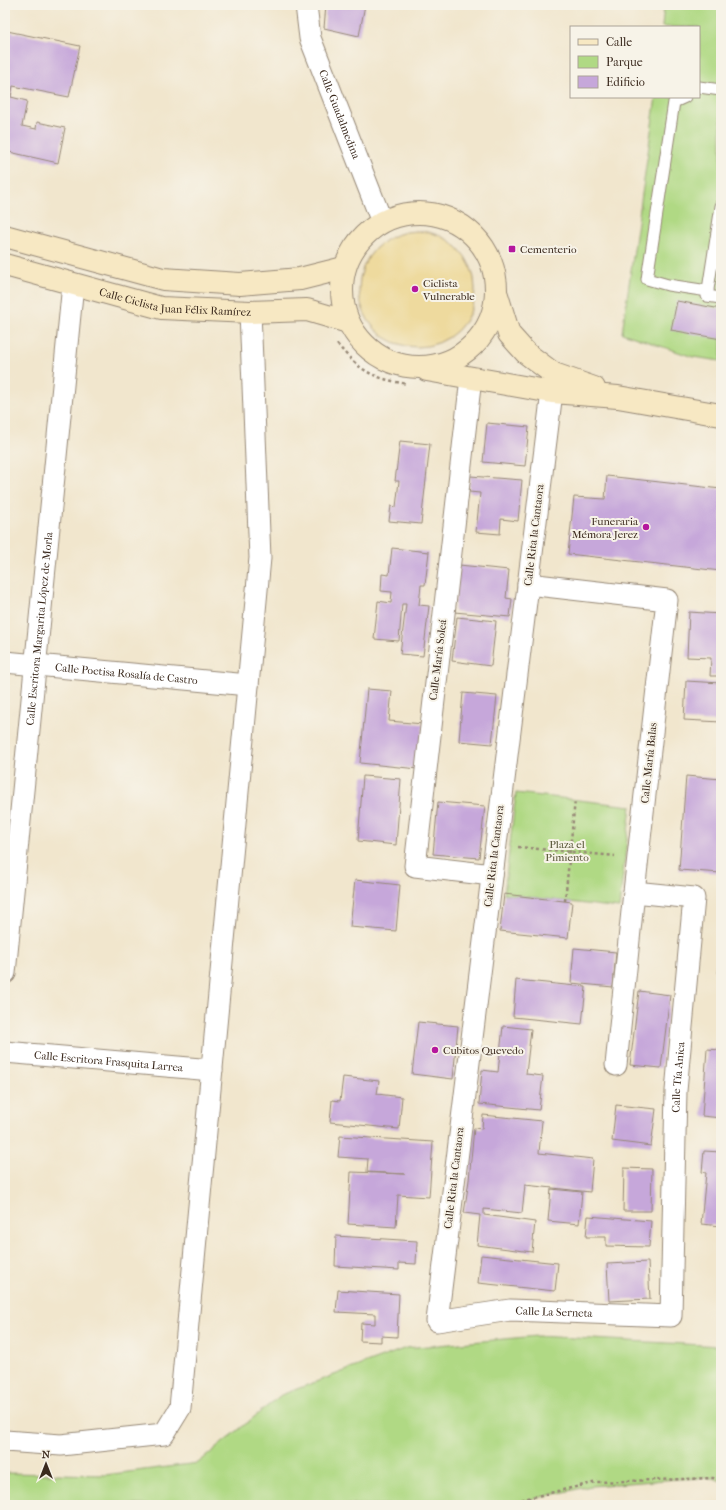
<svg xmlns="http://www.w3.org/2000/svg" width="726" height="1510" viewBox="0 0 726 1510" font-family="'IM FELL French Canon',serif">
  <style>
    .green { fill: #b0d984; stroke: #768251 }
    .sand { fill: #eeda9e; stroke: #94825e }
    .building { fill: #c6a7da }
    .lines { fill: none; stroke-linecap: round; stroke-linejoin: round }
    .lane-casing { stroke: #968876; stroke-width: 13 }
    .street-casing { stroke: #968876; stroke-width: 23 }
    .secondary-casing { stroke: #968876; stroke-width: 24 }
    .path { stroke: #968876; stroke-width: 2.5; stroke-dasharray: 3 3; stroke-linecap: butt }
    .lane { stroke: #fff; stroke-width: 11 }
    .street { stroke: #fff; stroke-width: 21 }
    .secondary { stroke: #f7e8c3; stroke-width: 22 }
    .poi-dot { fill: #b5179e; stroke: #f7f3e8; stroke-width: 1.5 }
    .labels { text-anchor: middle; dominant-baseline: central; stroke-width: 4; stroke-linejoin: round; paint-order: stroke }
    .street-label { font-size: 11px; fill: #3b2a1e; stroke: #f7f3e8 }
    .poi-label { font-size: 11px; fill: #3b2a1e; stroke: #f7f3e8; text-anchor: start }
    .park-label { font-size: 11px; fill: #585638; stroke: #f7f3e8 }
  </style>
  <rect width="100%" height="100%" fill="#f7f3e8"/>
  <filter id="ink" filterUnits="userSpaceOnUse"><feTurbulence type="fractalNoise" baseFrequency=".025" numOctaves="2"/><feDisplacementMap in="SourceGraphic" scale="8" xChannelSelector="R" yChannelSelector="G"/><feConvolveMatrix kernelMatrix="1 2 1 2 8 2 1 2 1" color-interpolation-filters="sRGB"/></filter>
  <filter id="wash" filterUnits="userSpaceOnUse"><feTurbulence type="fractalNoise" baseFrequency=".012" numOctaves="4" result="noise"/><feDisplacementMap in="SourceGraphic" scale="16" xChannelSelector="R" yChannelSelector="G"/><feGaussianBlur stdDeviation="0.9" result="paint"/><feColorMatrix in="noise" values="0 0 0 0 0 0 0 0 0 0 0 0 0 0 0 0 0 1.4 0 .05"/><feComposite in="paint" operator="in"/></filter>
  <g filter="url(#wash)">
    <rect width="100%" height="100%" fill="#f1e6cd"/>
    <g class="green">
      <path d="M664,5h57v356l-28,-4 -71,-24 34,-236h43v-70h-37z"/>
      <path d="M516,793l115,13 -12,102 -115,-14z"/>
      <path d="M537,1336l184,10v135l-8,-3 -36,1 -86,7 -85,19h-501v-32l100,2 93,-12 83,-68 125,-47z"/>
    </g>
    <circle class="sand" cx="417" cy="289" r="58"/>
    <g id="blocks">
      <g class="building">
        <path d="M326,5h39l-6,31 -35,-8z"/>
        <path d="M7,31l73,15 -11,51 -56,-11 -2,11 16,4 -5,25 14,3 1,-7 28,6 -7,35 -53,-12v-109z"/>
        <path d="M677,301l44,8v30l-50,-9z"/>
        <path d="M487,423l42,4 -4,39 -42,-4z"/>
        <path d="M400,441l30,3 -9,80 -32,-3 2,-15 5,1 3,-26h-4z"/>
        <path d="M470,476l52,4 -4,41 -17,-2 -1,15 -24,-2 4,-39 -11,-1z"/>
        <path d="M607,476l114,13v82l-153,-17 6,-57 31,2z"/>
        <path d="M392,548l37,4 -4,33h-4l-2,20 10,1 -6,50 -23,-2 6,-50h-4l-3,37 -25,-2 4,-38 13,2 1,-11 -11,-1 1,-17 7,1z"/>
        <path d="M459,565l50,5 -3,28 6,1 -2,18 -56,-5z"/>
        <path d="M689,612l32,2v62h-11l1,-18 -24,-1z"/>
        <path d="M457,617l39,4 -5,45 -39,-5z"/>
        <path d="M686,681l35,2v39l-37,-2z"/>
        <path d="M367,689l25,2 -3,30 34,3 -5,45 -58,-6z"/>
        <path d="M463,693l34,3 -5,48 -33,-3z"/>
        <path d="M363,776l38,3 -5,66 -38,-4z"/>
        <path d="M686,776l35,3v94l-42,-3z"/>
        <path d="M438,802l47,4 -6,52 -46,-4z"/>
        <path d="M355,880l45,5 -4,46 -46,-4z"/>
        <path d="M504,894l68,8 -4,36 -68,-7z"/>
        <path d="M574,948l42,4 -3,35 -42,-4z"/>
        <path d="M720,953h1v21l-3,-1z"/>
        <path d="M516,980l70,7 -4,37 -69,-7z"/>
        <path d="M639,991l31,4 -9,73 -31,-3z"/>
        <path d="M418,1022l40,4 -5,53 -41,-5z"/>
        <path d="M503,1026l28,3 -5,45 17,2 -4,34 -60,-6 3,-34 16,2z"/>
        <path d="M707,1049l14,1v68l-19,-2z"/>
        <path d="M343,1077l36,4 -2,13 25,3 -3,32 -69,-7 2,-22 8,1z"/>
        <path d="M616,1105l40,4 -5,37 -39,-5z"/>
        <path d="M483,1115l59,6 -3,32 54,6 -3,33 -65,-7 -3,28 -38,-4v6l51,7 -3,30 -55,-7 3,-30 -16,-2 5,-33 5,-52 8,1z"/>
        <path d="M340,1136l93,6 -4,55 -31,-2 -2,32 -48,-3 3,-52 54,2 -38,-2 1,-13 -30,-2z"/>
        <path d="M704,1151l17,1v74l-20,-2 5,-51 -4,-1z"/>
        <path d="M624,1168l28,1 -1,42h-28z"/>
        <path d="M551,1189l31,3 -3,32 -31,-3z"/>
        <path d="M588,1216l63,5 -2,26 -43,-1v-9h-20z"/>
        <path d="M336,1236l81,5 -1,23 -17,-1v7l-64,-4z"/>
        <path d="M481,1255l77,8 -3,28 -77,-8z"/>
        <path d="M648,1262l2,37 -41,2 -2,-37z"/>
        <path d="M338,1290l61,4 -2,43 -16,-1v6l-21,-1 1,-18 14,1v-10l-39,-2z"/>
      </g>
    </g>
  </g>
  <g filter="url(#ink)">
    <use href="#blocks" fill-opacity="0" stroke="#968876" stroke-width="1"/>
    <g class="lines">
      <defs>
        <g id="lane">
          <path d="M699,87l22,3"/>
          <path d="M685,97l-11,5 -27,177 21,6 40,6"/>
          <path d="M721,206l-14,90 14,2"/>
        </g>
        <g id="street">
          <path id="s1" d="M306,5l4,33 72,184"/>
          <path d="M471,378l-56,488 77,9"/>
          <path id="s2" d="M552,392l-115,929 73,-11 161,6 5,-225 18,-193 -60,-6"/>
          <path d="M528,584l139,16 -33,292 -18,173"/>
          <path id="s3" d="M5,662l243,23"/>
          <path id="s4" d="M5,973l68,-689"/>
          <path id="s5" d="M5,1052l207,18"/>
          <path d="M5,1441l56,4 103,-11 16,-26 80,-850 -10,-246"/>
        </g>
        <g id="secondary">
          <circle cx="419" cy="290" r="77"/>
          <path d="M5,236l158,43 77,5 60,-5 44,-11"/>
          <path id="s6" d="M5,265l156,43 89,4 57,-2 41,12"/>
          <path d="M497,295l12,39 17,19 28,21 40,14"/>
          <path d="M427,370l125,22 66,5 103,18"/>
        </g>
      </defs>
      <use href="#lane" class="lane-casing"/>
      <use href="#street" class="street-casing"/>
      <use href="#secondary" class="secondary-casing"/>
      <g class="path">
        <path d="M337,344c23,27 35,34 70,40"/>
        <path d="M518,847l97,9"/>
        <path d="M565,901l10,-101"/>
        <path d="M498,1505l99,-23 116,-4 8,3"/>
      </g>
      <use href="#lane" class="lane"/>
      <use href="#street" class="street"/>
      <use href="#secondary" class="secondary"/>
    </g>
  </g>
  <g class="poi-dot">
    <rect x="508" y="245" width="8" height="8" rx="2"/>
    <circle cx="415" cy="289" r="4"/>
    <circle cx="646" cy="527" r="4"/>
    <circle cx="435" cy="1050" r="4"/>
  </g>
  <g class="labels">
    <g class="street-label">
      <text stroke="none"><textPath href="#s1" startOffset="115">Calle Guadalmedina</textPath></text>
      <text stroke="none"><textPath href="#s6" startOffset="175">Calle Ciclista Juan Félix Ramírez</textPath></text>
      <text transform="translate(534 535) rotate(-83)">Calle Rita la Cantaora</text>
      <text stroke="none"><textPath href="#s4" startOffset="346">Calle Escritora Margarita López de Morla</textPath></text>
      <text transform="translate(438 660) rotate(-83)">Calle María Soleá</text>
      <text stroke="none"><textPath href="#s3" startOffset="122">Calle Poetisa Rosalía de Castro</textPath></text>
      <text transform="translate(649 763) rotate(-84)">Calle María Balas</text>
      <text transform="translate(494 856) rotate(-83)">Calle Rita la Cantaora</text>
      <text stroke="none"><textPath href="#s5" startOffset="104">Calle Escritora Frasquita Larrea</textPath></text>
      <text stroke="none"><textPath href="#s2" startOffset="1410">Calle Tía Anica</textPath></text>
      <text transform="translate(454 1178) rotate(-83)">Calle Rita la Cantaora</text>
      <text stroke="none"><textPath href="#s2" startOffset="1054">Calle La Serneta</textPath></text>
    </g>
    <g class="poi-label">
      <text x="520" y="249">Cementerio</text>
      <text x="423" y="283">Ciclista<tspan x="423" dy="13">Vulnerable</tspan></text>
      <text x="638" y="521" text-anchor="end">Funeraria<tspan x="638" dy="13">Mémora Jerez</tspan></text>
      <text x="443" y="1050">Cubitos Quevedo</text>
    </g>
    <g class="park-label">
      <text x="567" y="844">Plaza el<tspan x="567" dy="13">Pimiento</tspan></text>
    </g>
  </g>
  <rect width="726" height="1510" fill="none" stroke="#f7f3e8" stroke-width="20"/>
  <rect x="570" y="26" width="130" height="72" fill="#f7f3e8" stroke="#aca397"/>
  <rect x="578" y="39" width="20" height="6" fill="#f7e8c3" stroke="#aca397"/>
  <text x="606" y="46" font-size="12" fill="#3b2a1e">Calle</text>
  <rect x="578" y="56" width="20" height="12" fill="#b0d984" stroke="#aca397"/>
  <text x="606" y="66" font-size="12" fill="#3b2a1e">Parque</text>
  <rect x="578" y="76" width="20" height="12" fill="#c6a7da" stroke="#aca397"/>
  <text x="606" y="86" font-size="12" fill="#3b2a1e">Edificio</text>
  <g transform="translate(46 1464)" stroke="#f7f3e8" stroke-width="3" paint-order="stroke">
  <path d="M0-3L7 15L0 10L-7 15Z" fill="#3b2a1e"/>
  <text y="-6" font-size="11" font-weight="bold" text-anchor="middle" fill="#3b2a1e">N</text>
  </g>
</svg>
